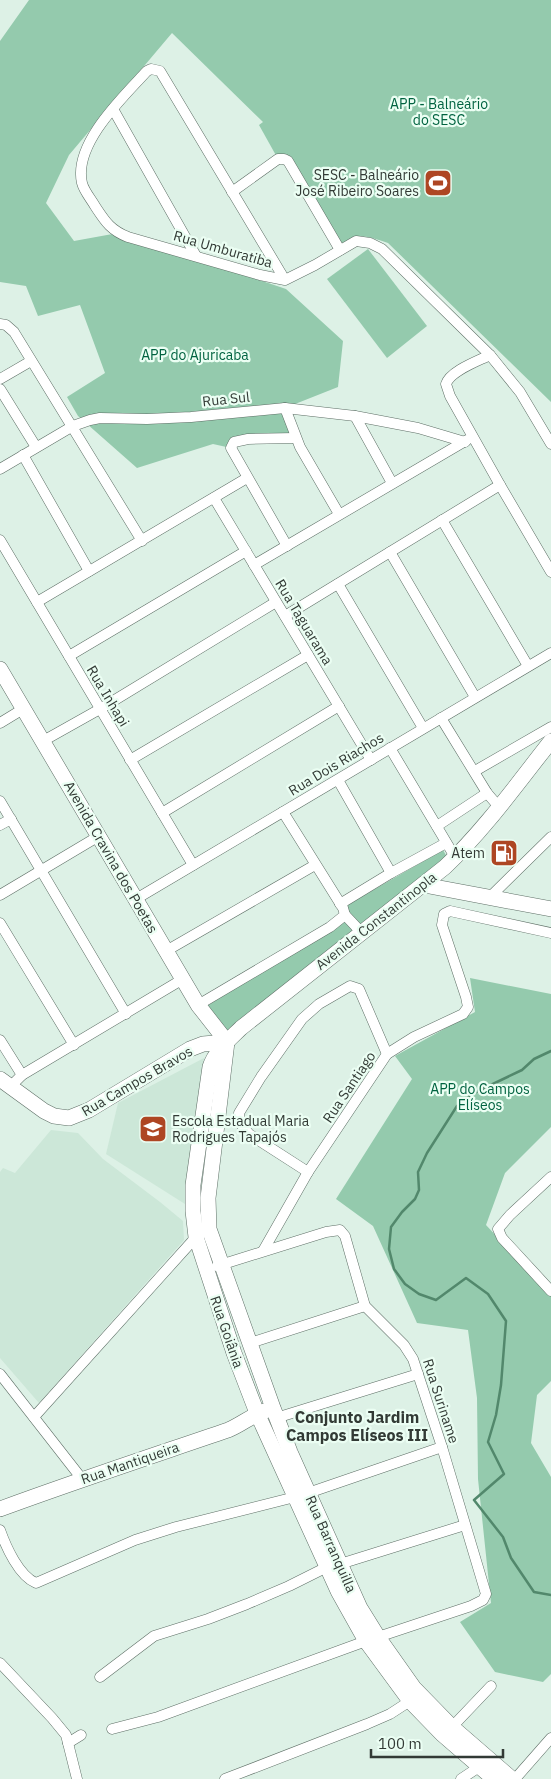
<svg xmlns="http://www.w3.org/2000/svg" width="551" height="1779" viewBox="0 0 551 1779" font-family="'IBM Plex Sans',sans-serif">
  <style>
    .built { fill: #cce7d8 }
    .green { fill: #94caad }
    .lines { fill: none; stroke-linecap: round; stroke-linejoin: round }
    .stream { stroke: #52886c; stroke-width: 2.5 }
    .street-casing { stroke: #5e6f66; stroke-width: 11 }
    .secondary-casing { stroke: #5e6f66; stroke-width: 16 }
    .street { stroke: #fff; stroke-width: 10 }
    .secondary { stroke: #fff; stroke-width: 15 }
    .labels { text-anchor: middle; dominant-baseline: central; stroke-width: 4.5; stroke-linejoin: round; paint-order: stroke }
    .park-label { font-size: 14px; fill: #006340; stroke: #ebfef3 }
    .poi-label { font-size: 14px; fill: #323a35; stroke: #ebfef3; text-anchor: end }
    .street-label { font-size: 14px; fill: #323a35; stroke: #ebfef3 }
    .quarter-label { font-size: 16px; font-weight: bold; fill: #323a35; stroke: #ebfef3 }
  </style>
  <rect width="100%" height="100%" fill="#ddf1e6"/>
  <g class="built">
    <path d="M204,1058l-19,146 -79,-50 12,-51z"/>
    <path d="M51,1130l27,3 25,26 57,43 23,19 1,19 -145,163 -39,-45v-186l3,-4 12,5z"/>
  </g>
  <g class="green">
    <path d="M29,0h522v402l-163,-159c-25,-8 -27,-10 -51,3l-49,-85 -10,-2 -19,-34 4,-3 -91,-89 -103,122 -23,48 28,38 44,-8 168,56 57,52 -5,46 -53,21 10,30 -47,1 -17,9 -18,-4 -76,24 -59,-52 -11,-19 38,-24 -25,-68 -42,11 -12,-30 -26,-4v-241z"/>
    <path d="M368,249l59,77 -40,32 -60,-79z"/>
    <path d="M443,850l4,7 -227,183 -18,-31 145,-90 -7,-10z"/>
    <path d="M470,978l81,16v133l-46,46 -19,52 65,70v86l-14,14 -6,48 20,34v197l-8,8 -48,-10 -35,-50 31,-19 -13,-124 -1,-81 -9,-68 -51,-7 -44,-97 -37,-27 76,-120 -17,-23 80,-44z"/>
  </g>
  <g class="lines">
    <path class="stream" d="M551,1051l-17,8 -12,11 -48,23 -17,13 -30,47 -9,19 1,18 -4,9 -13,13 -11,15 -2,22 5,20 11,15 14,10 17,6 30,-22 22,16 18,27 -5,64 -5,30 -8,27 16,32 -30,26 29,37 8,21 23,34 17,3"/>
    <defs>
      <g id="street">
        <path d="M113,109l83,147"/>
        <path d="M232,192l46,-33h6l4,2 52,89"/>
        <path d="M285,280l-125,-209 -9,-2 -4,2c-24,26 -74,73 -65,112 2,8 9,16 13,23 10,15 15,24 33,31l132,38 25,5 30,-15 41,-24 14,2 12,6 108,106 30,37 31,52"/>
        <path d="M0,324l6,1 8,7 128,209"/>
        <path d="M490,355c-12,6 -40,16 -44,29l4,12 50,89 51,87"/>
        <path d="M0,379l31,-18"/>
        <path d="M0,389l36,58"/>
        <path d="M285,408l15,39 39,67"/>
        <path d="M355,416l37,67"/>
        <path d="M23,455l66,116"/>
        <path d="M0,469l73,-43 17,-6 10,-2 47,1 44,-2 94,-9 70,8 63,12 47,14"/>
        <path d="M214,498l157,262"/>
        <path d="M442,520l86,146"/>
        <path d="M0,540l193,325"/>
        <path d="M287,546l-56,-98 3,-6 14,-3 47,-1"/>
        <path d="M390,552l85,145"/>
        <path d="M254,565l213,-125"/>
        <path d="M338,584l85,144"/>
        <path d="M37,602l210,-124"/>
        <path d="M285,616l215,-131"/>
        <path d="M69,656l177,-105"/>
        <path d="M441,718l46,75 12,14"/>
        <path d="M0,723l23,-14"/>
        <path d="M43,741l57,-32 176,-107"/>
        <path d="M390,748l65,109"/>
        <path d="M130,760l178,-105"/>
        <path d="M475,771l76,-44"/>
        <path d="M338,780l53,93"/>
        <path d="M0,801l126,213"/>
        <path d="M162,813l177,-107"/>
        <path d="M0,825l11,-6"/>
        <path d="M437,826l50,-33"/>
        <path d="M0,895l99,-59"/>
        <path d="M490,897l61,-60"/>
        <path d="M136,899l415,-246"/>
        <path d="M340,904l51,-31 55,-30"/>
        <path d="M345,915l17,18"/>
        <path d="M0,923l74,122"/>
        <path d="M166,951l149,-86"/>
        <path d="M198,1005l132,-78 15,-12 -2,-7 -60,-96"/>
        <path d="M0,1040l22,35"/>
        <path d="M10,1087l12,-12 161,-96"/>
        <path d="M308,1172l-59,-38 -9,-11 -1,-10 22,-36 41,-58 17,-15 31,-18 9,3 28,65"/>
        <path d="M551,1177l-41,38 -12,14 4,9 49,53"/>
        <path d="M263,1251l45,-79 79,-118 27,-17 49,-23 5,-7 -2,-10 -24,-72 2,-11 6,-3 9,2 92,20"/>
        <path d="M217,1266l109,-34 14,-2 5,6 20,70 39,39 9,14 29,88 44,147 -3,6 -12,6 -93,31"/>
        <path d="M250,1343l115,-37"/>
        <path d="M0,1374l82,105"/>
        <path d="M34,1417l162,-180 4,-3"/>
        <path d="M276,1418l142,-44"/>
        <path d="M308,1493l134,-46"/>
        <path d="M0,1530c6,17 19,46 36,53l99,-43 41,-13 119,-30"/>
        <path d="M340,1564l125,-39"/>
        <path d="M0,1663l52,55 14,17 11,44"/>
        <path d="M100,1677l54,-41 54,-17 39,-15 42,-18 38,-19"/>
        <path d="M452,1727l39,-41"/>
        <path d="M112,1729l46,-12 208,-76"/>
        <path d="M68,1743l13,-8"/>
        <path d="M225,1779l142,-55 23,-10 20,-13"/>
        <path d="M461,1779l18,-12"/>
        <path d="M515,1779l36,-41"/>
      </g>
      <g id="secondary">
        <path d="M0,669l198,336 29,37"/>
        <path d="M424,885l127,24"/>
        <path d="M227,1042l-19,156 1,31 64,179 17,44 70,156 18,29 36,51 38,39 60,52"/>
        <path d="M0,1079l44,32 10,5 15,2 20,-8 101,-61 13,-5 24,-2"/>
        <path d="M0,1509c76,-28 152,-53 228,-79 13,-5 24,-15 37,-19"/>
        <path d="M494,1779l-52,-45 -32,-33 -44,-60 -28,-50 -81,-178 -23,-60 -38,-116 -3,-26v-26l17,-118c5,-16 20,-28 31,-39l204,-161c40,-38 72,-83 106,-126"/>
      </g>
    </defs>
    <use href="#street" class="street-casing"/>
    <use href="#secondary" class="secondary-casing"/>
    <use href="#street" class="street"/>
    <use href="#secondary" class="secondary"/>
  </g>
  <defs>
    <symbol id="stadium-square" viewBox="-11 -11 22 22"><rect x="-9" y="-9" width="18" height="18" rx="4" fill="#ae4623" stroke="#ebfef3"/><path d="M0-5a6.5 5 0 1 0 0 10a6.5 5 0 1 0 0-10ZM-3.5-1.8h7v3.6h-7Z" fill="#fff"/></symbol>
    <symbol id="fuel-square" viewBox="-11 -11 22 22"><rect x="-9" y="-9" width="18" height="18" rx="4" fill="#ae4623" stroke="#ebfef3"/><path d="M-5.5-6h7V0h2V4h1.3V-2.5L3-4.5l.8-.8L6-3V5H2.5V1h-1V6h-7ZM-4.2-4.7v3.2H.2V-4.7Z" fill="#fff"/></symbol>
    <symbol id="school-square" viewBox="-11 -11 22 22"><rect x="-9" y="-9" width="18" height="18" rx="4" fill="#ae4623" stroke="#ebfef3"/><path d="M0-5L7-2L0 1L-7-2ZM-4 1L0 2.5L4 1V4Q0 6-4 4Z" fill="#fff"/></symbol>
  </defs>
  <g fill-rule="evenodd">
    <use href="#stadium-square" x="422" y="167" width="32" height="32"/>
    <use href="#fuel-square" x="488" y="837" width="32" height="32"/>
    <use href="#school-square" x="137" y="1113" width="32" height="32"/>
  </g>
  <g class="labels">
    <g class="park-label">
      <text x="439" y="104">APP - Balneário<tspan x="439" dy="16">do SESC</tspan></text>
      <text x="195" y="355">APP do Ajuricaba</text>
      <text x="480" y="1089">APP do Campos<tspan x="480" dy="16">Elíseos</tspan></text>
    </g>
    <g class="poi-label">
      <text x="419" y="175">SESC - Balneário<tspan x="419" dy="16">José Ribeiro Soares</tspan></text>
      <text x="485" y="853">Atem</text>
      <text x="172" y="1121" text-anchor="start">Escola Estadual Maria<tspan x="172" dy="16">Rodrigues Tapajós</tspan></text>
    </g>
    <g class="street-label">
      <text transform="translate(223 249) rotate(16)">Rua Umburatiba</text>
      <text transform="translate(226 399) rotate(-6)">Rua Sul</text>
      <text transform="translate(304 622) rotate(59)">Rua Taguarama</text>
      <text transform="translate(108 696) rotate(59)">Rua Inhapi</text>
      <text transform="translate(336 764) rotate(-31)">Rua Dois Riachos</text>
      <text transform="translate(111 857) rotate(60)">Avenida Cravina dos Poetas</text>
      <text transform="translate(376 921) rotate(-38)">Avenida Constantinopla</text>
      <text transform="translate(137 1081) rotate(-30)">Rua Campos Bravos</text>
      <text transform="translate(349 1087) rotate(-56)">Rua Santiago</text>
      <text transform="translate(227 1332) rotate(71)">Rua Goiânia</text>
      <text transform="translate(441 1401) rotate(72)">Rua Suriname</text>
      <text transform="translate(130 1463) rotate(-19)">Rua Mantiqueira</text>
      <text transform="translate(331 1544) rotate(66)">Rua Barranquilla</text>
    </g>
    <g class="quarter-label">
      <text x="357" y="1417">Conjunto Jardim<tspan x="357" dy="18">Campos Elíseos III</tspan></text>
    </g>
  </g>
  <path d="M371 1749v8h132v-8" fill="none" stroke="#323a35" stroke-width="2.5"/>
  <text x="378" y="1749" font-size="15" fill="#323a35" stroke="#ebfef3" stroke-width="4" paint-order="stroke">100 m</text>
</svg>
